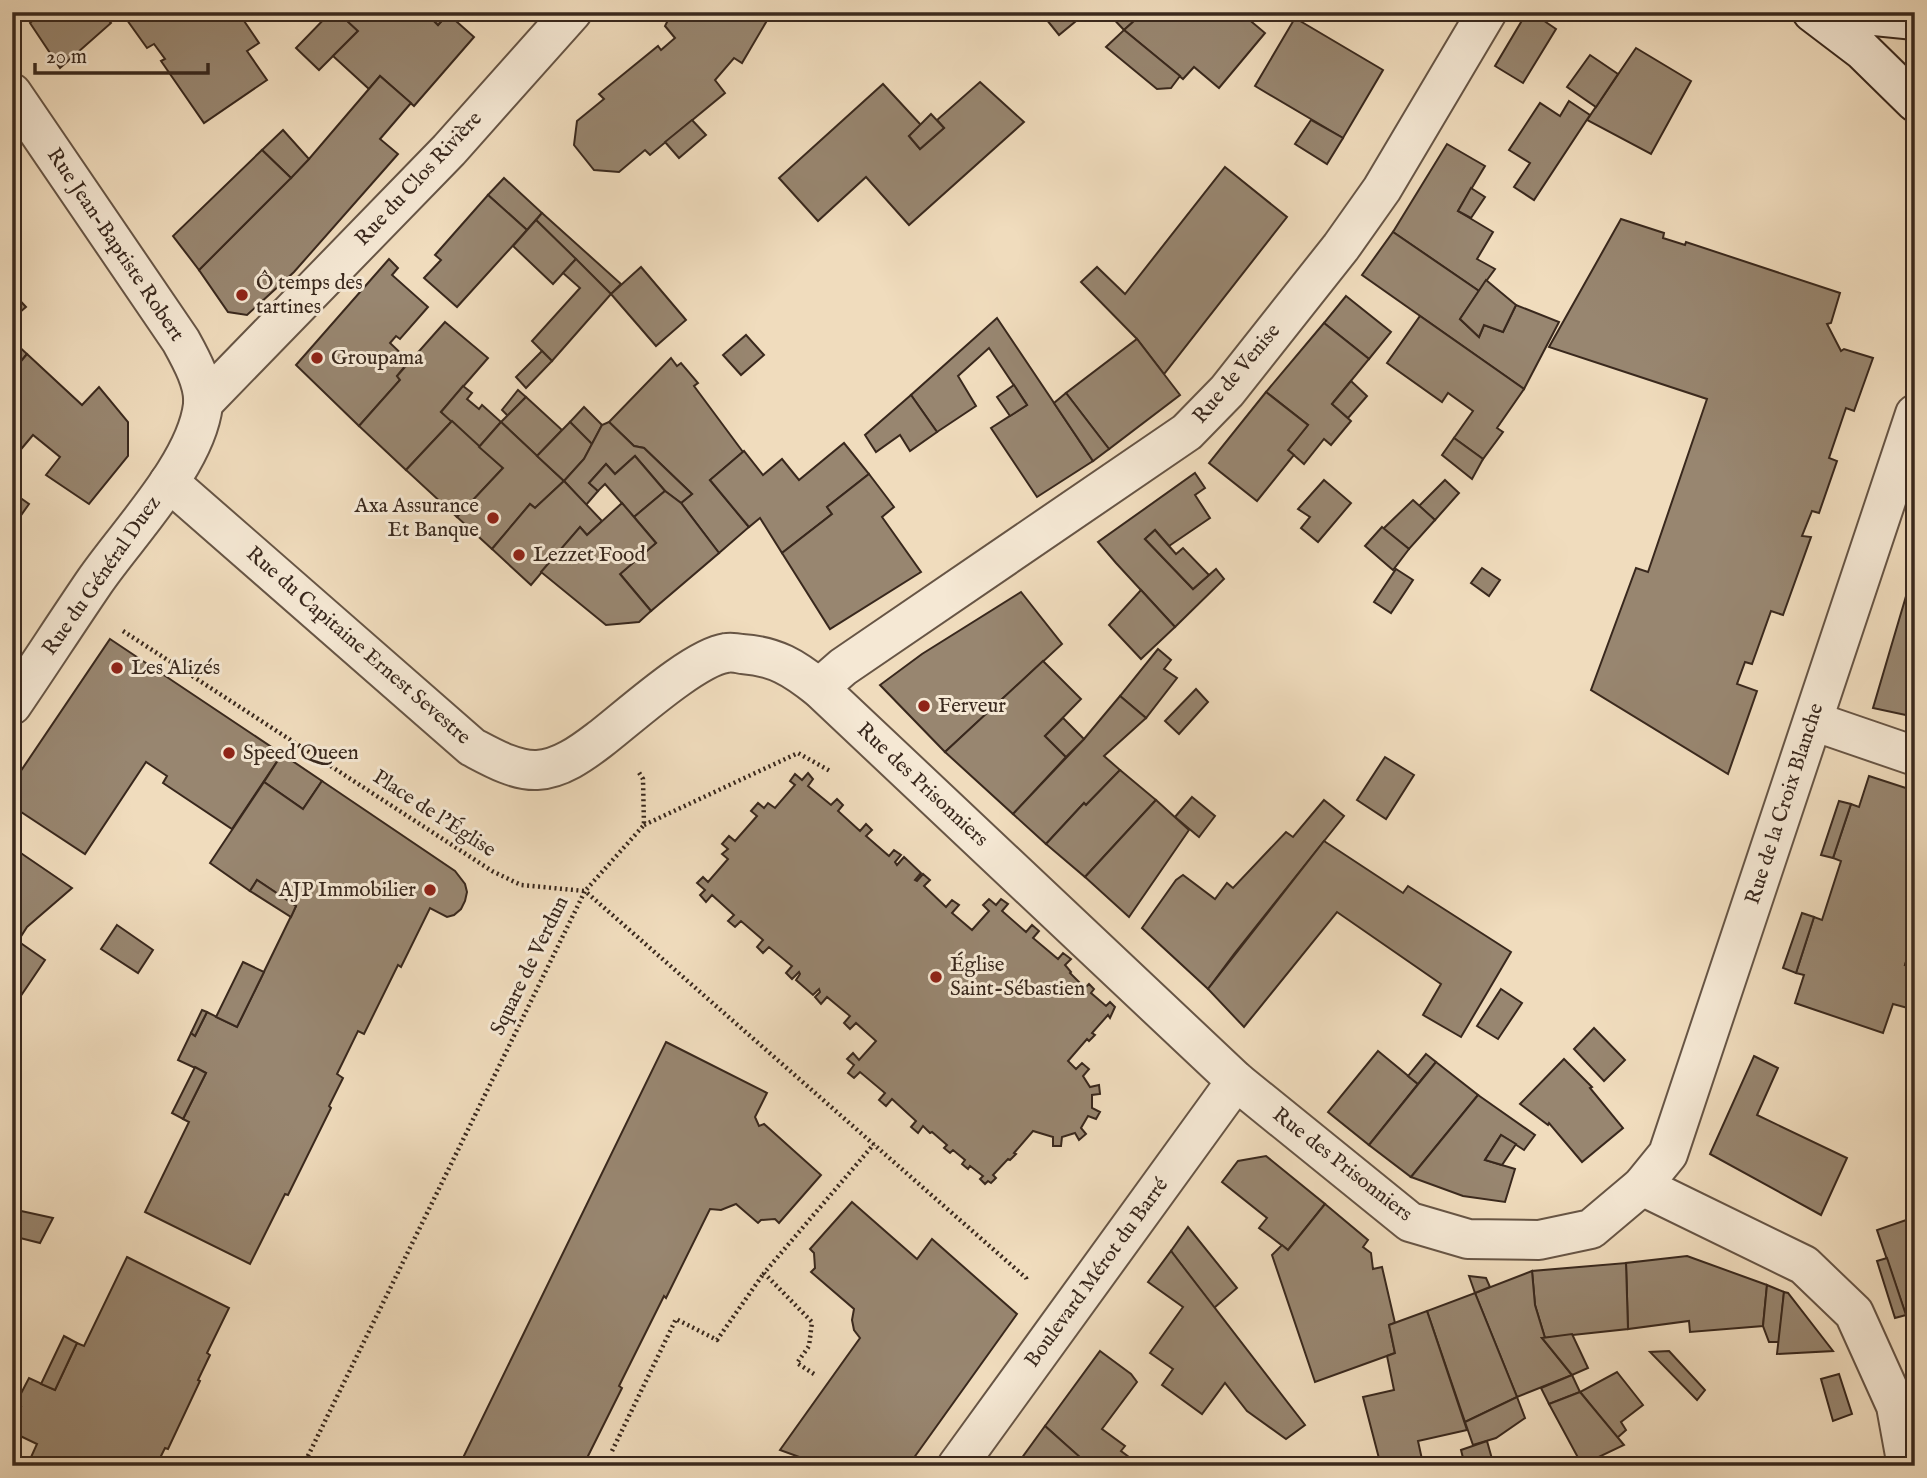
<svg xmlns="http://www.w3.org/2000/svg" width="1927" height="1478" viewBox="0 0 1927 1478" font-family="'IM FELL English',serif">
  <style>
    .building { fill: #988670; stroke: #39281d; stroke-width: 2 }
    .lines { fill: none; stroke-linecap: round; stroke-linejoin: round }
    .minor-casing { stroke: #675545; stroke-width: 42 }
    .tertiary-casing { stroke: #675545; stroke-width: 42 }
    .secondary-casing { stroke: #39281d; stroke-width: 42 }
    .path { stroke: #39281d; stroke-width: 4.5; stroke-dasharray: 2 3.5; stroke-linecap: butt }
    .minor { stroke: #f5e8d4; stroke-width: 38 }
    .tertiary { stroke: #f5e8d4; stroke-width: 38 }
    .secondary { stroke: #f5e8d4; stroke-width: 38 }
    .poi-dot { fill: #8f2418; stroke: #f5e8d4; stroke-width: 2.5 }
    .labels { text-anchor: middle; dominant-baseline: central; stroke-width: 6; stroke-linejoin: round; paint-order: stroke }
    .street-label { font-size: 21px; fill: #39281d; stroke: #f5e8d4 }
    .poi-label { font-size: 21px; fill: #39281d; stroke: #f5e8d4; text-anchor: start }
  </style>
  <rect width="100%" height="100%" fill="#f0dcbd"/>
  <filter id="stains"><feTurbulence type="fractalNoise" baseFrequency=".00286" numOctaves="4"/><feColorMatrix values="0 0 0 0 .2 0 0 0 0 .09 0 0 0 0 .02 0 0 0 .5 -.17"/></filter>
  <radialGradient id="worn" r=".72"><stop offset=".6" stop-color="#630" stop-opacity="0"/><stop offset="1" stop-color="#630" stop-opacity=".3"/></radialGradient>
  <g class="building">
    <path d="M42,12h59l10,11 -51,45 -30,-45z"/>
    <path d="M238,12l21,31 -12,8 20,29 -63,43 -43,-62 4,-2 -11,-15 -7,4 -25,-35z"/>
    <path d="M331,12h7l20,19 -39,39 -23,-22z"/>
    <path d="M354,12h71l13,13 10,-11 26,23 -60,69 -34,-30 -11,13 -36,-33 25,-25 -12,-11z"/>
    <path d="M425,12h25l-12,13z"/>
    <path d="M672,12h100l-30,51 -8,-5 -19,22 10,13 -75,62 -5,-5 -26,22 -25,-2 -20,-25 3,-24 27,-22 -5,-5 59,-48 3,4 14,-12 -10,-12z"/>
    <path d="M1045,12h42l-28,23 -17,-21z"/>
    <path d="M1107,12h37l-20,18z"/>
    <path d="M1144,12h96l25,21 -46,55 -25,-21 -11,12 -59,-49z"/>
    <path d="M1527,12h4l25,17 -33,54 -28,-17z"/>
    <path d="M1295,18l88,52 -40,68 -88,-52z"/>
    <path d="M1124,30l56,46 -9,12 -14,1 -51,-42z"/>
    <path d="M1636,48l55,33 -40,73 -64,-34z"/>
    <path d="M1590,55l28,19 -22,33 -29,-20z"/>
    <path d="M380,76l31,27 -31,36 18,15 -104,118 -47,43 -19,-3 -29,-42 110,-111z"/>
    <path d="M980,82l44,40 -115,103 -43,-48 -48,44 -39,-43 104,-94 37,40v2l-11,10 11,13 24,-21 -7,-8z"/>
    <path d="M1569,101l21,14 -56,85 -20,-13 16,-24 -21,-13 31,-47 20,13z"/>
    <path d="M931,114l13,14 -24,21 -11,-13z"/>
    <path d="M692,120l14,15 -27,23 -14,-16z"/>
    <path d="M1311,120l32,18 -16,26 -32,-20z"/>
    <path d="M283,130l26,29 -18,19 -29,-28z"/>
    <path d="M1447,144l38,22 -27,45 35,21 -16,27 18,10 -16,22 -86,-59z"/>
    <path d="M262,150l29,28 -92,92 -26,-34z"/>
    <path d="M1225,167l62,50 -123,157 -27,-35 -56,-57 16,-15 28,27z"/>
    <path d="M504,178l38,35 -15,17 -39,-35z"/>
    <path d="M1471,188l14,9 -14,21 -13,-7z"/>
    <path d="M488,195l39,35 -70,77 -33,-29 17,-18 -6,-5z"/>
    <path d="M542,213l79,71 -10,10 -75,-74z"/>
    <path d="M1621,219l43,14 -1,5 22,7 1,-3 154,51 -9,30 -4,1 14,27 3,-2 29,9 -19,53 -8,-3 -17,50 8,3 -18,52 -7,-2 -10,25 9,1 -28,78 -12,-4 -19,53 -7,-2 -8,22 20,7 -29,83 -137,-84 45,-122 12,4 59,-173 -158,-52z"/>
    <path d="M536,220l40,39 -23,25 -40,-38z"/>
    <path d="M1393,232l86,59 -19,28 19,18 5,-12 19,7 13,-27 43,17 -35,67 -162,-114z"/>
    <path d="M389,259l9,9 -6,7 36,32 -28,32 -4,-3 -6,7 19,18 -12,15 3,4 -41,46 -63,-61z"/>
    <path d="M576,259l35,35 -59,67 -20,-20 48,-53 -17,-15z"/>
    <path d="M641,267l45,53 -30,26 -45,-52z"/>
    <path d="M1486,280l30,25 -13,27 -19,-7 -5,12 -19,-18z"/>
    <path d="M12,292l14,15 -14,12z"/>
    <path d="M1346,296l45,36 -22,27 -45,-36z"/>
    <path d="M1420,316l104,73 -27,39 6,4 -20,27 -29,-21 19,-27 -25,-18 -6,9 -55,-39z"/>
    <path d="M997,318l96,143 -56,36 -46,-69 36,-23 -38,-57 -31,28 18,30 -39,26 -26,-37z"/>
    <path d="M445,322l43,36 -47,54 11,9 -46,49 -47,-44 41,-46 -3,-4z"/>
    <path d="M1324,323l45,36 -37,45 19,17 -20,24 -7,-6 -20,25 -16,-14 20,-25 -42,-33z"/>
    <path d="M746,335l18,20 -23,20 -18,-20z"/>
    <path d="M1137,339l43,56 -71,54 -43,-56z"/>
    <path d="M12,340l15,14 -15,18z"/>
    <path d="M542,351l10,10 -26,27 -10,-11z"/>
    <path d="M27,354l55,51 17,-18 29,35v34l-39,48 -43,-29 14,-18 -27,-22 -16,19 -5,-4v-78z"/>
    <path d="M671,358l6,8 4,-3 17,20 -4,3 49,66 -33,28 39,47 -30,26 -38,-50 11,-9 -48,-46 -10,-2 -25,-24z"/>
    <path d="M1351,381l16,15 -19,22 -16,-14z"/>
    <path d="M1014,385l13,20 -17,11 -13,-19z"/>
    <path d="M463,386l9,7 -5,6 12,10 3,-4 19,17 -22,25 -38,-35z"/>
    <path d="M518,390l8,7 -18,19 -6,-6z"/>
    <path d="M1266,392l42,33 -20,25 6,5 -37,46 -48,-38z"/>
    <path d="M1066,393l43,56 -16,12 -39,-58z"/>
    <path d="M911,395l26,37 -27,19 -10,-16 -24,17 -11,-17z"/>
    <path d="M526,397l36,33 -25,26 -36,-34z"/>
    <path d="M584,407l18,18 -10,19 -22,-22z"/>
    <path d="M452,421l51,47 -46,49 -51,-47z"/>
    <path d="M501,422l63,59 -29,27 -5,-4 -38,45 -35,-32 46,-49 -24,-21z"/>
    <path d="M570,422l22,22 -8,15 -20,22 -27,-25z"/>
    <path d="M609,422l25,24 10,2 48,46 -11,9 -16,-12 -30,-35 -20,18 -9,-10 -17,19 9,8 -12,14 -22,-24 20,-22 18,-34z"/>
    <path d="M1454,438l29,21 -11,20 -30,-24z"/>
    <path d="M844,443l25,31 -42,33 5,7 -50,39 -22,-35 -11,9 -39,-47 34,-29 19,24 19,-16 17,21z"/>
    <path d="M635,456l30,35 -31,26 -29,-33 -7,7 -9,-8 17,-19 9,10z"/>
    <path d="M1195,473l10,15 -10,7 15,23 -41,28 -14,-16 -10,9 48,50 23,-20 8,10 -49,48 -59,-64 -18,-21z"/>
    <path d="M869,474l25,33 -12,10 39,55 -91,57 -48,-76 50,-39 -5,-7z"/>
    <path d="M1324,480l27,23 -33,39 -17,-14 9,-11 -12,-8z"/>
    <path d="M1445,480l14,13 -24,27 -16,-14z"/>
    <path d="M564,481l38,40 -15,14 -7,-8 -49,58 -39,-36 38,-45 5,4z"/>
    <path d="M665,491l16,12 38,50 -68,58 -31,-37 36,-31 -22,-26z"/>
    <path d="M12,492l17,12 -17,24z"/>
    <path d="M1413,500l22,20 -26,29 -26,-20z"/>
    <path d="M622,503l34,40 -36,31 31,37 -12,11 -33,3 -65,-53 39,-45 7,8z"/>
    <path d="M1382,527l27,22 -16,21 -28,-24z"/>
    <path d="M1155,530l21,24 7,-6 26,27 -16,14 -48,-50z"/>
    <path d="M1482,568l18,12 -11,16 -18,-13z"/>
    <path d="M1396,569l17,11 -22,33 -17,-11z"/>
    <path d="M1909,586l6,2v129l-42,-9z"/>
    <path d="M1141,590l34,37 -34,32 -32,-34z"/>
    <path d="M1021,592l41,52 -117,108 -65,-67 42,-31z"/>
    <path d="M110,639l172,115 -50,75 -69,-46 4,-7 -21,-14 -61,92 -73,-48v-22z"/>
    <path d="M1158,649l13,11 -7,9 13,9 -31,40 -26,-22z"/>
    <path d="M1043,661l38,38 -36,37 21,21 -53,57 -68,-62z"/>
    <path d="M1196,689l12,13 -29,32 -14,-13z"/>
    <path d="M1120,696l26,22 -42,38 16,14 -34,35 -2,-2 -38,41 -33,-30 71,-75z"/>
    <path d="M1063,718l21,21 -18,18 -21,-21z"/>
    <path d="M282,754l40,27 -19,28 -39,-27z"/>
    <path d="M1385,757l29,18 -28,44 -29,-19z"/>
    <path d="M1120,770l36,30 -71,77 -39,-33 38,-41 2,2z"/>
    <path d="M808,773l5,6 -5,7 23,19 6,-6 6,6 -5,6 22,20 6,-7 6,6 -6,6 23,20 5,-6 7,5 -6,7 2,3 7,-8 17,16 -6,7 2,1 6,-7 7,6 -6,6 22,21 6,-7 7,5 -7,8 20,17 17,-19 -6,-6 6,-6 7,6 5,-6 7,5 -6,7 24,21 6,-7 7,6 -6,7 25,21 5,-6 8,6 -6,6 6,7 -1,1 15,15 4,-4 5,5 -3,4 15,13 4,-4 5,5 -5,11 -2,-3 -16,18 3,2 -6,6 -2,-2 -19,22 8,8 6,-6 7,6 -6,7 7,11 9,-2 1,9 -8,1v13l8,4 -4,7 -8,-3 -7,12 5,6 -7,6 -4,-7 -13,4 -1,9h-8v-9l-20,-6 -19,22 2,1 -6,6 -2,-1 -15,16 3,3 -5,5 -3,-2 -3,3 -5,-5 3,-3 -13,-10 -2,3 -6,-5 3,-4 -12,-10 -3,3 -6,-5 3,-3 -15,-13 -2,1 -7,-7 -5,7 -7,-6 5,-6 -24,-22 -6,7 -7,-6 6,-7 -25,-21 -6,6 -6,-5 6,-8 -7,-6 6,-6 6,7 17,-19 -20,-18 -6,6 -6,-6 6,-7 -23,-19 -6,7 -6,-7 5,-5 -1,-3 -6,6 -17,-15 4,-6 -1,-2 -7,7 -6,-6 6,-7 -23,-19 -6,6 -6,-6 6,-7 -22,-19 -6,6 -7,-6 6,-6 -22,-20 -6,7 -6,-7 5,-5 -8,-7 6,-6 5,5 20,-23 -6,-5 6,-5 -6,-5 7,-8 6,5 22,-25 -6,-5 7,-8 6,5 4,-5 7,5 20,-23 -5,-4 5,-7 7,6z"/>
    <path d="M1869,776l46,15v144l-10,30 10,3v42l-22,-6 -10,29 -88,-30 9,-28 -8,-2 18,-56 8,3 19,-59 -8,-3 18,-54 8,3z"/>
    <path d="M322,781l133,90 10,13 2,8 -2,9 -4,8 -7,6 -7,2 -17,-9 -29,59 -3,-2 -34,69 -6,-3 -21,43 6,4 -14,28 2,2 -43,87 -3,-1 -35,70 -105,-52 44,-90 -6,-3 23,-46 -28,-13 13,-27 4,3 12,-24 30,15 59,-121 -39,-26 -7,11 -40,-28 54,-81 39,27z"/>
    <path d="M1192,797l23,19 -16,21 -24,-20z"/>
    <path d="M1156,800l33,30 -60,87 -44,-40z"/>
    <path d="M1324,800l20,16 -110,138 -26,35 -66,-61 34,-48 7,-5 32,24 12,-16 6,5 53,-56 7,5z"/>
    <path d="M1839,801l12,3 -18,54 -12,-3z"/>
    <path d="M1324,841l79,52 5,-7 103,66 -50,85 -38,-22 18,-31 -104,-72 -93,115 -36,-38z"/>
    <path d="M12,847l60,41 -45,39 -9,14 -6,-4z"/>
    <path d="M257,880l39,26 -5,11 -41,-26z"/>
    <path d="M1802,913l12,4 -18,56 -13,-5z"/>
    <path d="M117,925l36,25 -15,23 -37,-24z"/>
    <path d="M12,937l33,23 -33,49z"/>
    <path d="M1910,948l5,2v18l-10,-3z"/>
    <path d="M243,962l21,10 -27,55 -21,-10z"/>
    <path d="M1501,989l21,14 -24,36 -21,-13z"/>
    <path d="M202,1010l5,2 -12,24 -4,-3z"/>
    <path d="M1594,1028l31,32 -21,21 -30,-32z"/>
    <path d="M666,1042l101,51 -12,24 4,9 5,-2 57,51 -42,48 -4,-4 -14,1 -3,3 -22,-19 -15,6 -11,-1 -44,89 -2,-2 -45,90 3,2 -39,78h-124z"/>
    <path d="M1378,1051l40,33 -49,61 -41,-33z"/>
    <path d="M1426,1054l10,8 -18,22 -10,-8z"/>
    <path d="M1754,1056l24,12 -21,47 90,43 -26,57 -111,-61z"/>
    <path d="M1564,1059l28,28 -2,1 33,40 -41,34 -33,-39 -1,2 -28,-21z"/>
    <path d="M1436,1062l42,33 -67,82 -42,-32z"/>
    <path d="M195,1067l11,6 -23,46 -11,-6z"/>
    <path d="M1478,1095l57,40 -11,15 -23,-15 -16,25 30,9 -10,33 -42,-6 -52,-19z"/>
    <path d="M1501,1135l15,9 -14,21 -17,-5z"/>
    <path d="M1266,1156l59,48 -37,46 -29,-22 8,-10 -45,-36 16,-21z"/>
    <path d="M852,1202l65,57 15,-20 85,75 -109,152h-84l-44,-16 80,-112 -6,-8 -2,-10 2,-11 -43,-37 4,-4 -1,-15 -4,-4z"/>
    <path d="M1325,1204l43,36 -5,7 8,6 2,16 9,-2 13,56 -6,2 6,28 -80,29 -43,-127 10,-10 6,5z"/>
    <path d="M12,1209l41,9 -13,25 -28,-7z"/>
    <path d="M1915,1217v125l-38,-112z"/>
    <path d="M1188,1227l49,61 -23,20 -43,-57z"/>
    <path d="M1171,1251l134,174 -19,14 -39,-28 -22,-28 -23,31 -40,-29 11,-16 -23,-16 33,-46 -35,-25z"/>
    <path d="M1687,1256l80,29 -4,41 -73,6 -1,-11 -61,8 -2,-66z"/>
    <path d="M127,1257l102,51 -22,45 3,2 -12,25 2,1 -32,68 -3,-1 -9,18h-129l10,-22 -25,-12v-7l9,-18 -6,-2 14,-27 26,12 22,-47 7,3z"/>
    <path d="M1887,1258l19,57 -11,3 -18,-57z"/>
    <path d="M1626,1263l2,66 -83,9 -10,-33 -3,-34z"/>
    <path d="M1532,1271l3,34 10,33h-3l30,37 -55,22 -42,-104z"/>
    <path d="M1469,1276l17,2 4,9 -15,6z"/>
    <path d="M1767,1285l17,7 -5,50h-10l-6,-16z"/>
    <path d="M1784,1292l4,1 45,58 -56,3z"/>
    <path d="M1475,1293l42,104 -52,25 -38,-111z"/>
    <path d="M1427,1311l40,119 -49,11 5,23 -4,2h-38l-18,-69 31,-7 -7,-34 8,-3 -6,-28z"/>
    <path d="M1572,1334l16,34 -16,7 -30,-37z"/>
    <path d="M64,1336l13,7 -22,47 -14,-6z"/>
    <path d="M1100,1351l31,23 6,8 -35,47 23,17 -4,5 20,15h-52l-44,-40z"/>
    <path d="M1669,1351l36,39 -8,10 -47,-48z"/>
    <path d="M1617,1372l26,33 -22,17 5,8 -9,8 -37,-46z"/>
    <path d="M1839,1374l13,40 -19,7 -12,-42z"/>
    <path d="M1572,1375l8,17 -31,12 -8,-16z"/>
    <path d="M1580,1392l44,53 -42,20 -33,-61z"/>
    <path d="M1517,1397l8,21 -29,20 -23,7 -8,-23z"/>
    <path d="M1045,1426l37,33 -5,7h-61z"/>
    <path d="M1487,1441l7,25h-29l-4,-16z"/>
  </g>
  <g class="lines">
    <defs>
      <g id="minor">
        <path d="M203,403l246,-253 123,-138"/>
        <path d="M169,482l303,265c19,10 43,24 65,23 23,-1 45,-17 62,-30 29,-22 94,-82 127,-87 5,-1 11,0 16,1 33,2 52,14 77,34l417,393 174,141 58,17 71,1 52,-11 51,-43 26,-32 247,-740"/>
        <path d="M819,688l24,-21 344,-235 40,-41 114,-144 41,-58 105,-177"/>
        <path d="M1813,721l102,35"/>
        <path d="M1642,1186l162,79 50,48 42,93 11,60"/>
        <path d="M957,1466l279,-385"/>
      </g>
      <path id="tertiary" d="M12,93l169,248c10,18 24,43 22,64 -7,59 -75,128 -108,176 -28,41 -55,83 -83,124"/>
      <g id="secondary">
        <path d="M1812,12l50,38 53,52"/>
        <path d="M1815,13l60,3 40,4"/>
      </g>
    </defs>
    <use href="#minor" class="minor-casing"/>
    <use href="#tertiary" class="tertiary-casing"/>
    <use href="#secondary" class="secondary-casing"/>
    <g class="path">
      <path d="M1910,150l5,12"/>
      <path d="M123,631l369,240 29,14 64,6 59,-66 -1,-46 -5,-8"/>
      <path d="M644,825l154,-72 32,18"/>
      <path d="M814,1374l-17,-11 12,-17 3,-24 -48,-49 110,-129"/>
      <path d="M612,1451l64,-132 41,21 47,-67"/>
      <path d="M303,1466l282,-575 441,387 1,4"/>
    </g>
    <use href="#minor" class="minor"/>
    <use href="#tertiary" class="tertiary"/>
    <use href="#secondary" class="secondary"/>
  </g>
  <g class="poi-dot">
    <circle cx="242" cy="295" r="7"/>
    <circle cx="317" cy="358" r="7"/>
    <circle cx="493" cy="518" r="7"/>
    <circle cx="519" cy="555" r="7"/>
    <circle cx="117" cy="668" r="7"/>
    <circle cx="924" cy="706" r="7"/>
    <circle cx="229" cy="753" r="7"/>
    <circle cx="430" cy="890" r="7"/>
    <circle cx="936" cy="977" r="7"/>
  </g>
  <g class="labels">
    <g class="street-label">
      <text transform="translate(419 179) rotate(-47)">Rue du Clos Rivière</text>
      <text transform="translate(115 245) rotate(56)">Rue Jean-Baptiste Robert</text>
      <text transform="translate(1237 374) rotate(-50)">Rue de Venise</text>
      <text transform="translate(102 576) rotate(-55)">Rue du Général Duez</text>
      <text transform="translate(358 646) rotate(41)">Rue du Capitaine Ernest Sevestre</text>
      <text transform="translate(922 785) rotate(43)">Rue des Prisonniers</text>
      <text transform="translate(1785 804) rotate(-72)">Rue de la Croix Blanche</text>
      <text transform="translate(434 814) rotate(33)">Place de l'Église</text>
      <text transform="translate(530 966) rotate(-64)">Square de Verdun</text>
      <text transform="translate(1342 1165) rotate(38)">Rue des Prisonniers</text>
      <text transform="translate(1097 1273) rotate(-54)">Boulevard Mérot du Barré</text>
    </g>
    <g class="poi-label">
      <text x="256" y="283">Ô temps des<tspan x="256" dy="24">tartines</tspan></text>
      <text x="331" y="358">Groupama</text>
      <text x="479" y="506" text-anchor="end">Axa Assurance<tspan x="479" dy="24">Et Banque</tspan></text>
      <text x="533" y="555">Lezzet Food</text>
      <text x="131" y="668">Les Alizés</text>
      <text x="938" y="706">Ferveur</text>
      <text x="243" y="753">Speed Queen</text>
      <text x="416" y="890" text-anchor="end">AJP Immobilier</text>
      <text x="950" y="965">Église<tspan x="950" dy="24">Saint-Sébastien</tspan></text>
    </g>
  </g>
  <rect width="1927" height="1478" fill="none" stroke="#f0dcbd" stroke-width="42"/>
  <rect x="14" y="14" width="1899" height="1450" fill="none" stroke="#39281d" stroke-width="3.5"/>
  <rect x="21" y="21" width="1885" height="1436" fill="none" stroke="#39281d" stroke-width="2"/>
  <path d="M35 63v10h173v-10" fill="none" stroke="#39281d" stroke-width="3.5"/>
  <text x="46" y="63" font-size="21" fill="#39281d" stroke="#f5e8d4" stroke-width="5" paint-order="stroke">20 m</text>
  <rect width="100%" height="100%" filter="url(#stains)"/>
  <rect width="100%" height="100%" fill="url(#worn)"/>
</svg>
